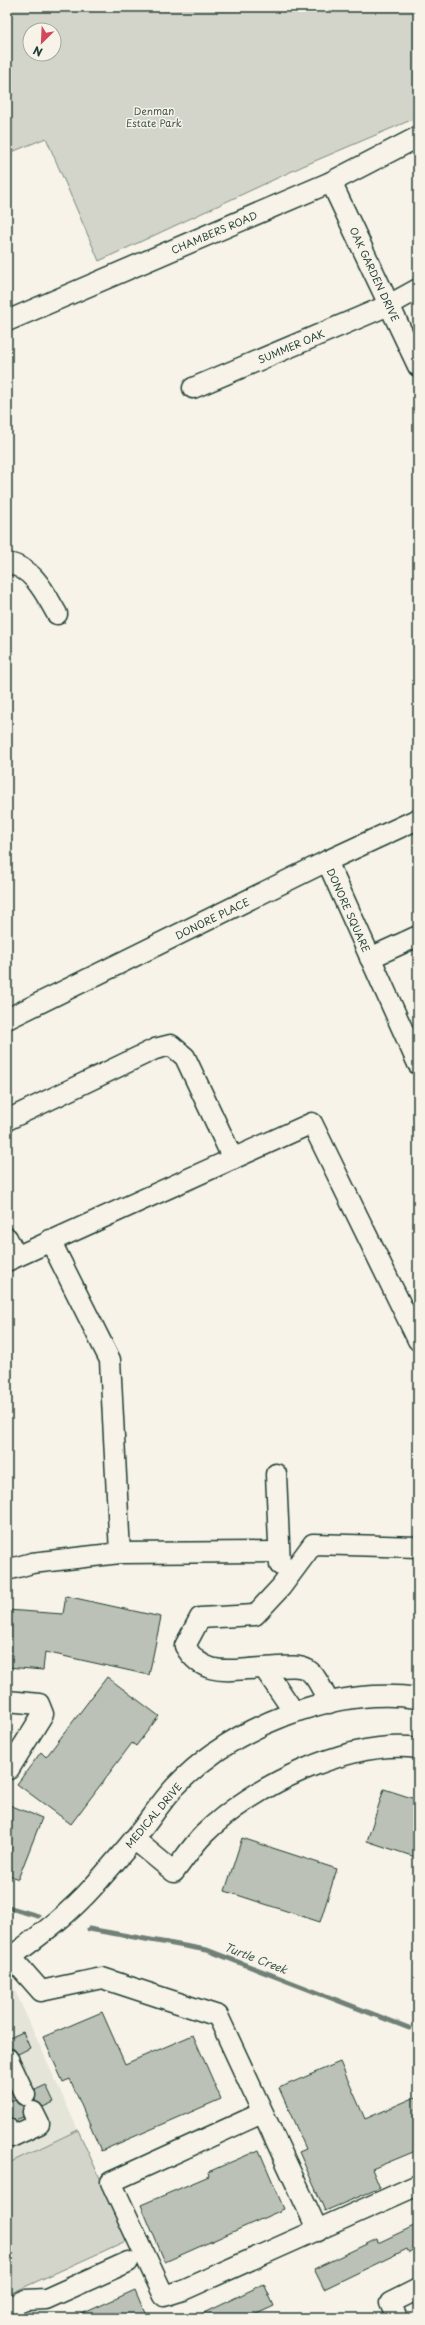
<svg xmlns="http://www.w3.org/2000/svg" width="425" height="2325" viewBox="0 0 425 2325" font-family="'Playpen Sans',sans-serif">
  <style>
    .built { fill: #e5e4d9 }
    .green { fill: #d3d5ca; stroke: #79897f; fill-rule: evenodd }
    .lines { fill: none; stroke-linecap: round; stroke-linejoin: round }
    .stream { stroke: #6f8077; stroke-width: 5 }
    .building { fill: #bbc1b6; stroke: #1f3d34 }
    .minor-casing { stroke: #1f3d34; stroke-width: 23 }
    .minor { stroke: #f7f3e8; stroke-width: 20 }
    .labels { text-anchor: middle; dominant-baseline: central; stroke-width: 3; stroke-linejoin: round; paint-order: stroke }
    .park-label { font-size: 10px; fill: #435b52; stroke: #f7f3e8 }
    .street-label { font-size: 10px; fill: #1f3d34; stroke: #f7f3e8 }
    .water-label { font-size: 11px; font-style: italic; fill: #405950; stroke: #f7f3e8 }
  </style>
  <rect width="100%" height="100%" fill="#f7f3e8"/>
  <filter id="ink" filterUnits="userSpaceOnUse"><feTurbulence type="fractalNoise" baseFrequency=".025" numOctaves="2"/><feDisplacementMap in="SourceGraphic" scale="8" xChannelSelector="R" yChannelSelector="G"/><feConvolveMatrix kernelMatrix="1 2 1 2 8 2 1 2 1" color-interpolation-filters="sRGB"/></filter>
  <g filter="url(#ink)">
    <path class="built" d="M13,1986l65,144 -67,32 -4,-8v-164z"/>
    <g class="green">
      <path d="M7,7h411v110l-115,49 -204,95 -53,-123 -39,16zM30,30h24v24h-24z"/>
      <path d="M78,2130l50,110 -121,55v-141l4,8z"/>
    </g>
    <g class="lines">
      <g class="stream">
        <path d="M7,1907l31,9"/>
        <path d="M89,1929l118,21 202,78"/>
      </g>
    </g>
    <g class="building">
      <path d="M66,1596l95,21 -12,58 -104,-23 -2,18 -36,-3v-57l56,4z"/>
      <path d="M107,1677l52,39 -23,30 -4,-3 -61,81 -54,-40 24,-32 5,5z"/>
      <path d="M384,1789l34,11v58l-51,-17z"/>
      <path d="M7,1804l35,14 -24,61 -11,-5z"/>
      <path d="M242,1838l95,31 -17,53 -95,-31z"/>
      <path d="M102,2012l23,52 68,-29 28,64 -120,52 -31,-72 -7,3 -20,-45z"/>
      <path d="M23,2032l7,16 -12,6 -4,-5 -7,-1v-9z"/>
      <path d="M340,2062l25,57 53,-23v54l-46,19 8,19 -55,23 -26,-59 7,-3 -27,-61z"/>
      <path d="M46,2085l8,17 -11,5 -8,-6v-11z"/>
      <path d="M15,2100l8,6v11l-8,3 -4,-2 -4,-9v-6z"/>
      <path d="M259,2150l25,59 -119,53 -24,-57 68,-29 -1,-4z"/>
      <path d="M418,2224v24l-9,5 -2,-4 -83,40 -10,-20 63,-30 1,4z"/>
      <path d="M264,2284l10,22 -26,12h-55z"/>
      <path d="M135,2290l12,28h-74z"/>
    </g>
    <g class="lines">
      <defs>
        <g id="minor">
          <path d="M331,182l87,184"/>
          <path d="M7,321l324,-139 87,-45"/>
          <path d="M193,388l196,-83 29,-16"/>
          <path d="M7,563c26,4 38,30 50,51"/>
          <path d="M327,861l91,203"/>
          <path d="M370,958l48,-22"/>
          <path d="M7,1019l320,-158 91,-42"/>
          <path d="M7,1120l148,-71 16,-4 14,12 48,102"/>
          <path d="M7,1238l9,18"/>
          <path d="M7,1261l305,-138 106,217"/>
          <path d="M276,1474l4,91"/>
          <path d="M120,1553l159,-1"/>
          <path d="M7,1570l25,-7 88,-10 -10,-193 -60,-120"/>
          <path d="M264,1668c-33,1 -60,11 -79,-22l15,-28 55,-3 26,-28 32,-43 105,3"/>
          <path d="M7,1701l32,3 4,10 -34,55h-2"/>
          <path d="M294,1712l-30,-44c45,-3 45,-6 65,35"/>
          <path d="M134,1839l40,33c10,-13 19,-27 30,-38 48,-48 146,-95 214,-86"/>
          <path d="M11,1957l30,34 61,-13 116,38 100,215"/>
          <path d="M7,1960c29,-22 60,-44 85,-72 16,-18 32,-36 47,-55 12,-15 22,-31 35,-45 58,-62 159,-102 244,-90"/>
          <path d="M8,2059l17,36"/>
          <path d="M262,2113l-151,69 53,114 19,-6 235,-105"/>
          <path d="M7,2128l4,9 28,-13 -6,-12"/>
          <path d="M7,2308l18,-8 21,-1 82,-37"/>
          <path d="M397,2318l-7,-15 28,-14"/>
        </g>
      </defs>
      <use href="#minor" class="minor-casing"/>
      <use href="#minor" class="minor"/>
    </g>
  </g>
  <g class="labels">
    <g class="park-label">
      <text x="154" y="110">Denman<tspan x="154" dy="12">Estate Park</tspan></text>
    </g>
    <g class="street-label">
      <text transform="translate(214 232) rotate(-23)">CHAMBERS ROAD</text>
      <text transform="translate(375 274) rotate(65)">OAK GARDEN DRIVE</text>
      <text transform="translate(291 346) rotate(-23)">SUMMER OAK</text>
      <text transform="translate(349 910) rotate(66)">DONORE SQUARE</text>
      <text transform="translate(212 918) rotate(-26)">DONORE PLACE</text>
      <text transform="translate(153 1815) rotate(-50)">MEDICAL DRIVE</text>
    </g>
    <g class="water-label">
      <text transform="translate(256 1958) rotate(21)">Turtle Creek</text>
    </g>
  </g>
  <rect width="425" height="2325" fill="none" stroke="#f7f3e8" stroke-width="24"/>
  <rect x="12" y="12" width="401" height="2301" fill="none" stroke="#1f3d34" stroke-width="1.5" filter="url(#ink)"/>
  <g transform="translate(42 42) rotate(204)"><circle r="19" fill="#f7f3e8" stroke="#a1aaa0"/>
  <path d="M0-3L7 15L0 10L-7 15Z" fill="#d1495b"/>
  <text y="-6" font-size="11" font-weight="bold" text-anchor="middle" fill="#1f3d34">N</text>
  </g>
</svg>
